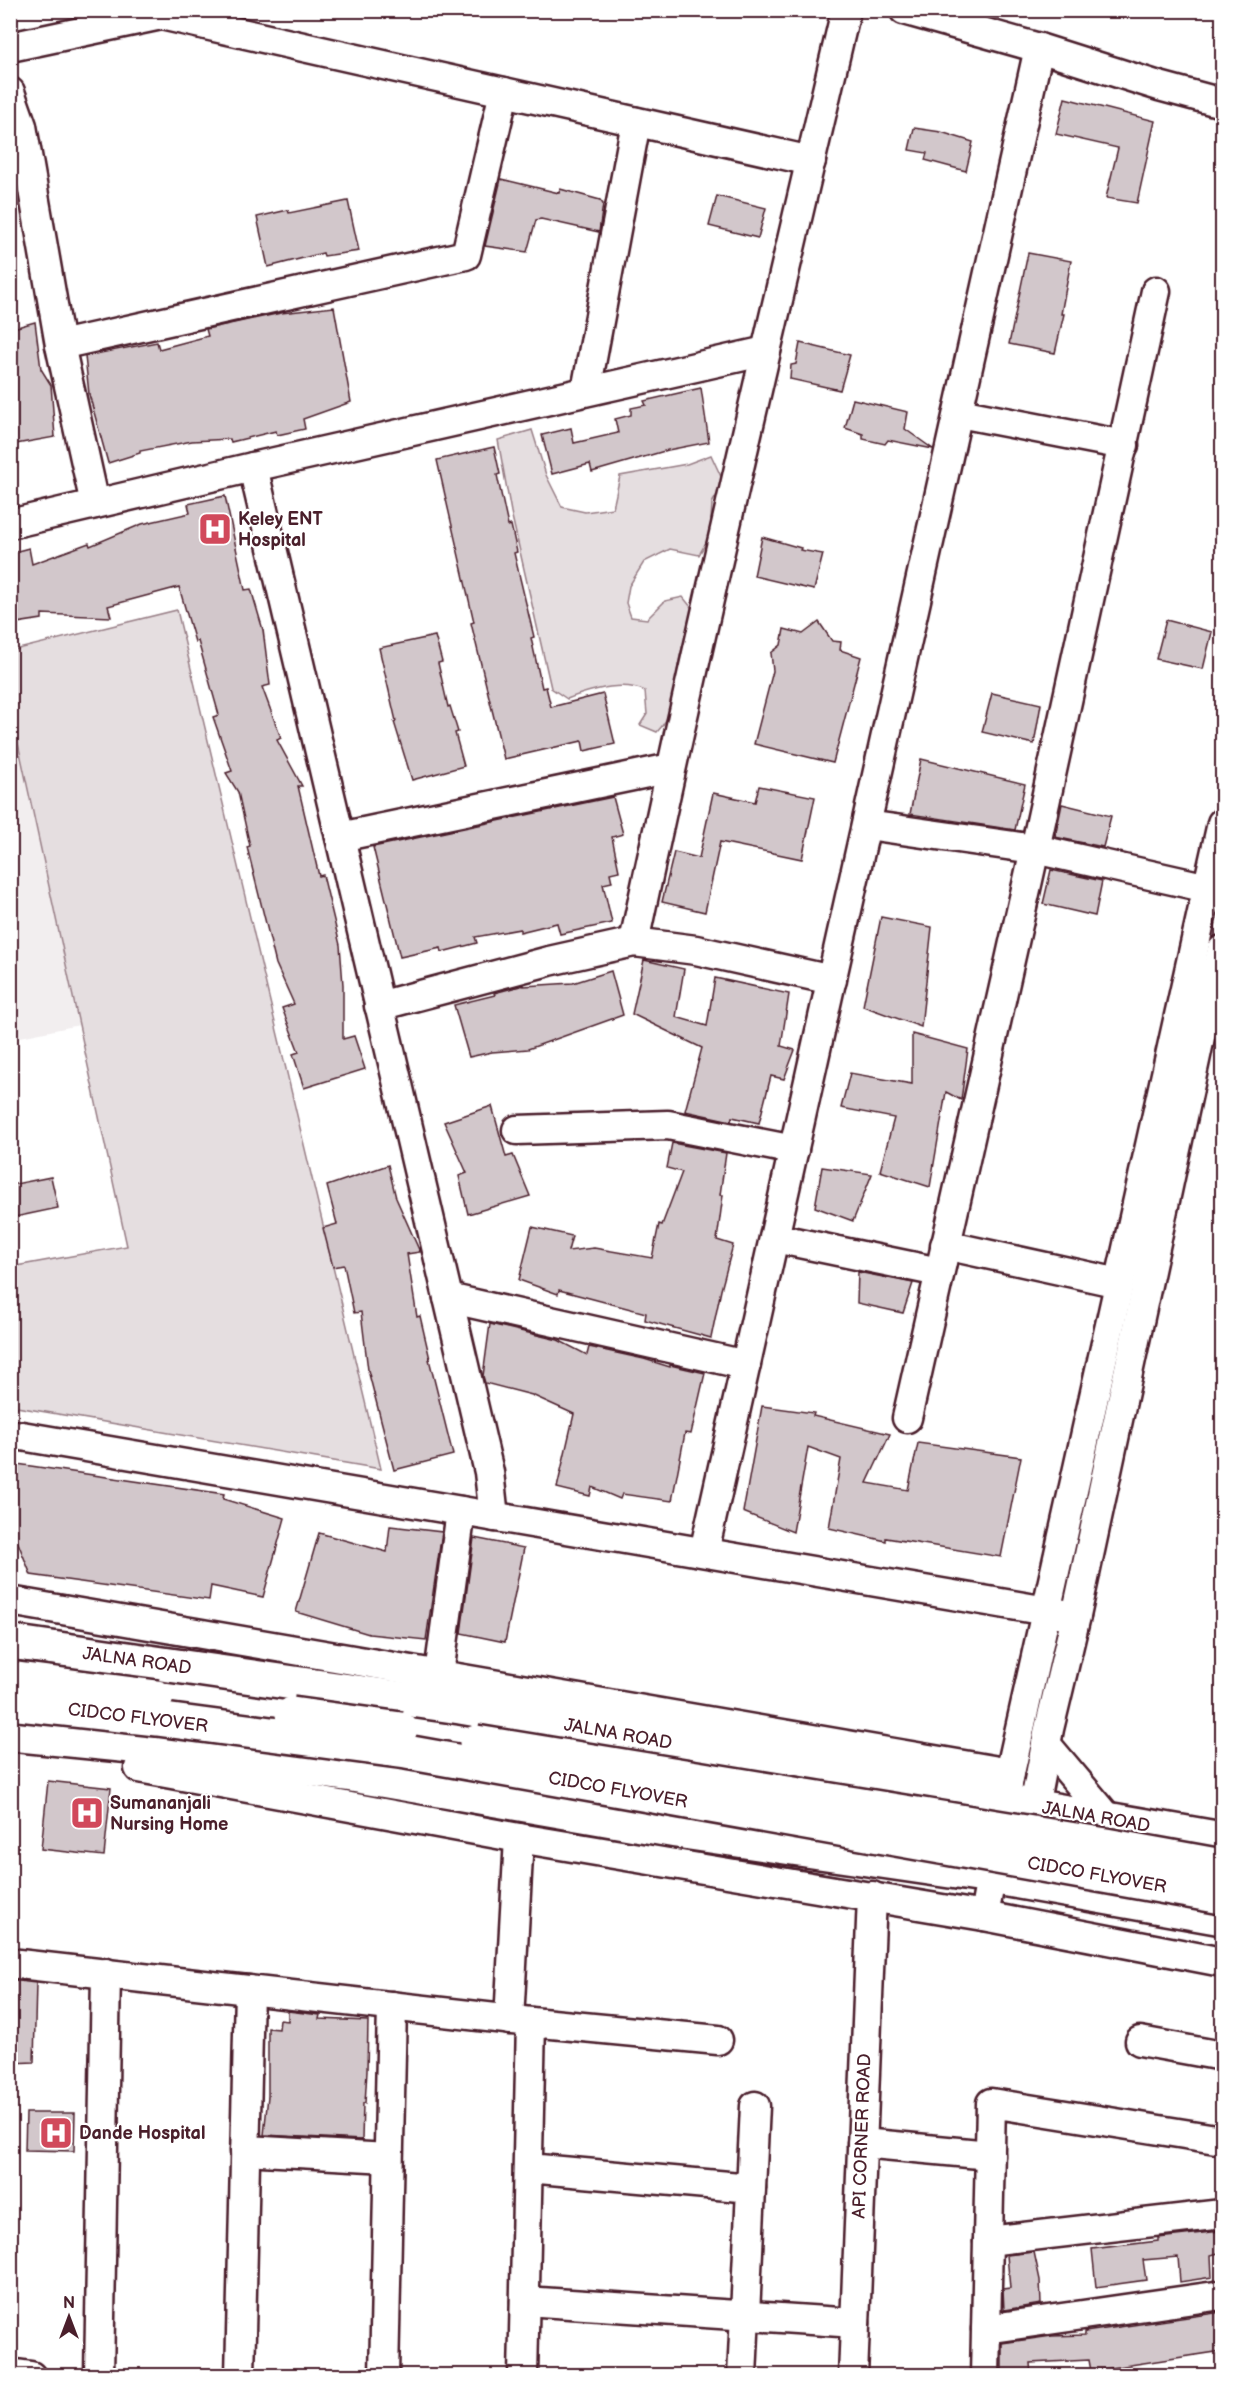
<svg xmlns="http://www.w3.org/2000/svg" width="1233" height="2386" viewBox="0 0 1233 2386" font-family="'Balsamiq Sans',sans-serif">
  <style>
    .built { fill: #f2eeef }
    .green { fill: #e5dee0; stroke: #987e86; stroke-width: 1.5 }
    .building { fill: #d2c7cb; stroke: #4a1f2b; stroke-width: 1.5 }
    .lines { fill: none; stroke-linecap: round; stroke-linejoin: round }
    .minor-casing { stroke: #4a1f2b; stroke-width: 33 }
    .major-casing { stroke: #4a1f2b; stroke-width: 38 }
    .minor { stroke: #fff; stroke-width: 28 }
    .major { stroke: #fff; stroke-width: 33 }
    .highway-bridge-casing { stroke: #4a1f2b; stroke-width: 38; stroke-linecap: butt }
    .highway-bridge { stroke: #fff; stroke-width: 33 }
    .labels { text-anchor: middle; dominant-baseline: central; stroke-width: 4.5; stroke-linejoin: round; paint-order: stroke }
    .poi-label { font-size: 18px; font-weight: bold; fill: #4a1f2b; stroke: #fff; text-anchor: start }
    .street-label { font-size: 18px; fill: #4a1f2b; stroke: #fff }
  </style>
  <rect width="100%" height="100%" fill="#fff"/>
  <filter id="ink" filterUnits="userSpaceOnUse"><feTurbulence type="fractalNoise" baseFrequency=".0167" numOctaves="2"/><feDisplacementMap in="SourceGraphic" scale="12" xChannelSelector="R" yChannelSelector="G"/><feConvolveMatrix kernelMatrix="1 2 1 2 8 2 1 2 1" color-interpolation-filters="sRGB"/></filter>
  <g filter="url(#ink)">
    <path class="built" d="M10,711l69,314 -68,14h-1z"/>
    <g class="green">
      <path d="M532,430l14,45 16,32 23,5 28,-4 7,-32 67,-12 24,-9 13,28 -12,20 -2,32 -11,20 -29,-6 -26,13 -15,24 -3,17 5,14 16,2 18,-18 18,-4 12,15c-5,13 -11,27 -14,40 -8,28 -2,58 -24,80l-17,-7 7,-11 -2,-23c-23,-11 -55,-1 -78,8l-16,-11 -40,-176 -13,-72z"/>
      <path d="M177,610l204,859 -370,-63v-139l116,-21 -116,-535 -1,-60z"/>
    </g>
    <g class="building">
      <path d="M1065,98l90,23 -18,82 -31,-5 12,-50 -62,-14z"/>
      <path d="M914,128l27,4 32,10 -7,29 -41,-11 2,-7 -18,-3z"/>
      <path d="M501,179l58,14 1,-4 40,11 3,4 -4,28 -58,-13 -5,1 -9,32 -42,-6z"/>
      <path d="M717,196l49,12 -8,30 -49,-12z"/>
      <path d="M348,201l11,50 -35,5 -1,-3 -55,14 -11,-50 31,-7 1,3z"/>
      <path d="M1028,253l43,8 -10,53h3l-9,39 -46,-9z"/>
      <path d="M334,307l17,95 -48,17 2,10 -28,6 -1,-4 -45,11 -1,-3 -38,2 -52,10v2l-32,10 -19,-69 -4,-38 72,-14 2,7 49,-13 -2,-7 75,-16z"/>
      <path d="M35,322l6,47 10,16 4,52 -45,8v-116z"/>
      <path d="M800,343l50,12 -10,35 -50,-11 1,-14 5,-1z"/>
      <path d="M701,388l8,54 -41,8 -76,22 -2,-8 -38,10 -10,-39 29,-7 3,15 44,-10 -3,-14 16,-4v-7l15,-3 -2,-4z"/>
      <path d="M853,399l55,13 -3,17 28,20 -45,-9 -3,4 -22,-5v-5l-18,-6z"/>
      <path d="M494,447l6,27 -3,1 11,51 3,-1 6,27 -3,1 20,84 -3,1 11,50 4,-1 5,20 52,-13 12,50 -31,7 -2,-10 -78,18 -33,-136 3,-1 -37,-162z"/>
      <path d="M225,496l20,94 6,-1 12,41 7,55 -8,2 19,51 -4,2 25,46h-4l21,90 4,-1 17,70 3,40v54l11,-3 11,33 -61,19 -11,-34 6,-2 -17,-44 12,-4 -18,-40 -29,-117 3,-1 -12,-54 -12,-19 6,-2 -19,-54 6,-2 -21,-74 -3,1 -16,-55 -71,19 3,11 -69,-3v5l-32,5v-71l19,-5 3,16 57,-21 1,3 52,-22 48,-11 -2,-9z"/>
      <path d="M762,537l39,11 -1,2 23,4 -9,36 -60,-14z"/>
      <path d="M1166,620l46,12 -9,37 -47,-10z"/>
      <path d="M819,622l13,19 9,1 -1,8 21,7 -28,106 -79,-19 19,-73 -2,-18 10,-8 3,-16 19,5z"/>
      <path d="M435,636l7,26 -4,1 10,44 2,-1 8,26 -3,1 9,33 -52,14 -18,-58 2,-1 -17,-73z"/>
      <path d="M992,693l49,11 -7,40 -52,-12z"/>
      <path d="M921,759l104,25 -10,46 -105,-16z"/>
      <path d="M759,786l56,11 -13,62 -82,-17 -15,70 -43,-10 12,-50 25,6 14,-65 42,9z"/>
      <path d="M613,797l10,37 -11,3 7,34 -9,2 2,9 -9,2 9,39 -52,11 -3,-11 -37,9v-3l-45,8 2,6 -35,9 -1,-4 -41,9 -27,-110z"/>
      <path d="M1062,804l49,12 -8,31 -48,-10z"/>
      <path d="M1051,870l51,11 -7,35 -52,-12z"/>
      <path d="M881,917l51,10 -11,100 -58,-21z"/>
      <path d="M644,960l40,9 -8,48 31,9 8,-48 74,16 -8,52 14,4 -11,29 -13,-3 -12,47 -27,-6 -1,4 -46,-10 17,-63 -70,-34z"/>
      <path d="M611,971l12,44 -95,34 -36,3 -23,5 -15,-52 41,-10 -1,-2 30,-8v1l49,-3z"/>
      <path d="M912,1034l56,15 -7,51 -15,-8 -16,95 -50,-16 14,-53 -53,-10 9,-35 62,11z"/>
      <path d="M492,1106l14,51 7,-2 17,41 -62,18 -9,-38 8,-3 -23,-51z"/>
      <path d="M672,1143l54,10 -6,42h3l-6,45 16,5 -12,45 -10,48 -66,-18 1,-7 -87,-23 -1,4 -39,-14 13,-53 40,9 -4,15 26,-3 58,10 7,-34 3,1 20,-53 -15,-4z"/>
      <path d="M388,1165l8,33 24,54 -13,2 10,63 3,-1 10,43h-1l24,96 -59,15 -26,-100 -7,-58 -7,1 -10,-48 -11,2 -10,-39 14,-4 -10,-38z"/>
      <path d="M822,1167l50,7 -19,47 -38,-14z"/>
      <path d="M51,1177l7,31 -48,10v-33z"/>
      <path d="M858,1272l55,11 -10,30 -46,-10z"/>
      <path d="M490,1324l68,16 29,15 2,-8 55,12 26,8v-2l35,8 -14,61 -6,-1 -13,68 -50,-7 -2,5 -28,-12 -2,9 -33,-8 17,-74 -42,-19 -47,-12 -2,-7z"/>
      <path d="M762,1406l52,7 -1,3 77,18 -23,49 41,7 10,-47 103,14 -20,100 -115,-19v3l-57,-13 12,-69 -33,-12 -15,85 -50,-20z"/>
      <path d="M10,1463l214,31 -1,5 62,19 -22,79 -52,-11 -2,14 -178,-25 -21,-52z"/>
      <path d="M390,1526l52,6 -16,108 -57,-6 -73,-22 23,-79 68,19z"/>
      <path d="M474,1538l50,10 -19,94 -44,-9z"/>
      <path d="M48,1781l63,7 -7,68 -63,-7z"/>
      <path d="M10,1980l26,3 -2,79 -24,1z"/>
      <path d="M288,2011l32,4 -1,4 49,2 -1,50 -2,32h-2l-1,37 -98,-5 4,-39v-68l11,1 1,-9 8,1z"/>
      <path d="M26,2113h49l-1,38 -49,-1z"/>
      <path d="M1221,2231l1,21 -11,3 1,22 -32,5 -2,-25 -35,3 3,20 -50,7 -4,-38 66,-8v-3z"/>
      <path d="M1034,2252l6,28 1,24 -37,6 -1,-21 7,-1 -3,-33z"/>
      <path d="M1222,2312v39l-131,20 -2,-11 -59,3 1,13h-29v-33l50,-7 33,-1v-3z"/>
    </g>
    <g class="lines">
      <defs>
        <g id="minor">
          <path d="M904,10l135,38 120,38 63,17"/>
          <path d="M10,47l151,-32 650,146"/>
          <path d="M10,92l12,34 38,219 35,159"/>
          <path d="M60,345l406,-90 38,-163"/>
          <path d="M586,391l50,-269"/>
          <path d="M959,413l165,32"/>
          <path d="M253,467l236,1005 5,45"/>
          <path d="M10,524l243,-57 513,-116"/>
          <path d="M867,825l168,24 173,39"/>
          <path d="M340,837l331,-69"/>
          <path d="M634,942c66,-312 139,-622 212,-932"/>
          <path d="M379,1006l170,-45 85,-19 62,8 136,30"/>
          <path d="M517,1130l151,-5 126,25"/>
          <path d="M775,1238l164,34"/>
          <path d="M945,1245l174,38"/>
          <path d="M448,1298l298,67"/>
          <path d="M907,1418l128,-569 121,-558"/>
          <path d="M10,1434l1066,182"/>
          <path d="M704,1552l335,-1504"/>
          <path d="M10,1601l1000,172"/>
          <path d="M439,1674l22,-163"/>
          <path d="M1046,1744l63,75"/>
          <path d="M139,1768l380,70 465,78 238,46"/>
          <path d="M1030,1827l19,-98 27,-113 124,-579 22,-87"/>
          <path d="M984,1916l26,-143 212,-950"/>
          <path d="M10,1963l521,59 187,18"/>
          <path d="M509,2020l10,-182"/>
          <path d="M1140,2041l82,15"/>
          <path d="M862,2143l128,12"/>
          <path d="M245,2150l143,8"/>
          <path d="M528,2168l223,20"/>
          <path d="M988,2241l234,-27"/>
          <path d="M525,2301l330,22"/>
          <path d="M986,2329l236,-34"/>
          <path d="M10,2373l21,3"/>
          <path d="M99,2376l7,-403"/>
          <path d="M240,2376l9,-386"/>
          <path d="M384,2376l8,-370"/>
          <path d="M523,2376l8,-354"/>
          <path d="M742,2376l13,-270"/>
          <path d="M853,2376l19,-480"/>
          <path d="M985,2376l6,-273 231,37"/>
        </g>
        <g id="major">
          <path d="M10,1642l450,65 762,132"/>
          <path d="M10,1734l152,15 190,26 324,56 315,46 231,41"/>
        </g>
      </defs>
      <use href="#minor" class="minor-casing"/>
      <use href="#major" class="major-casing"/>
      <use href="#minor" class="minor"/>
      <use href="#major" class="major"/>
      <defs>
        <g id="highway-bridge">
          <path d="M10,1678l147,19"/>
          <path d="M10,1703l147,16 249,33 816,145"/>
          <path d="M292,1714l109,15"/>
          <path d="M476,1742l630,103 116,21"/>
        </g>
      </defs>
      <use href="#highway-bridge" class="highway-bridge-casing"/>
      <use href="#highway-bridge" class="highway-bridge"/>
    </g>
  </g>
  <defs>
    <symbol id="hospital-square" viewBox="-11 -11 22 22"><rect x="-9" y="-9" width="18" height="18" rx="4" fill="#d1495b" stroke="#fff"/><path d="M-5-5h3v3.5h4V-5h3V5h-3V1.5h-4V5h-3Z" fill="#fff"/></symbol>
  </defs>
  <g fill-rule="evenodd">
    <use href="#hospital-square" x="196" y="510" width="38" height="38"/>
    <use href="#hospital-square" x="68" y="1794" width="38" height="38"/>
    <use href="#hospital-square" x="37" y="2114" width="38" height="38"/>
  </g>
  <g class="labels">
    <g class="poi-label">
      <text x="238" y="519">Keley ENT<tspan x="238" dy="21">Hospital</tspan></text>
      <text x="110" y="1803">Sumananjali<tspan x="110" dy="21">Nursing Home</tspan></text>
      <text x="79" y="2133">Dande Hospital</text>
    </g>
    <g class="street-label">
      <text transform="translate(137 1661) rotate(8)">JALNA ROAD</text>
      <text transform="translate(138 1718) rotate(7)">CIDCO FLYOVER</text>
      <text transform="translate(618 1734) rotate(10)">JALNA ROAD</text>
      <text transform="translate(618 1790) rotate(10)">CIDCO FLYOVER</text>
      <text transform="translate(1096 1817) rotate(10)">JALNA ROAD</text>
      <text transform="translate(1097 1875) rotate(10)">CIDCO FLYOVER</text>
      <text transform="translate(862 2136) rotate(-88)">API CORNER ROAD</text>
    </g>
  </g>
  <rect width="1233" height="2386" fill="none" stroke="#fff" stroke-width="36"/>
  <rect x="18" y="18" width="1197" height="2350" fill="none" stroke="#4a1f2b" stroke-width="2" filter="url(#ink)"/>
  <g transform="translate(69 2317)" stroke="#ffffff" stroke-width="4.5" paint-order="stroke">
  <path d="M0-4.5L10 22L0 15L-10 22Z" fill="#4a1f2b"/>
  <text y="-9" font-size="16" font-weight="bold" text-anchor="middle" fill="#4a1f2b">N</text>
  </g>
</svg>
